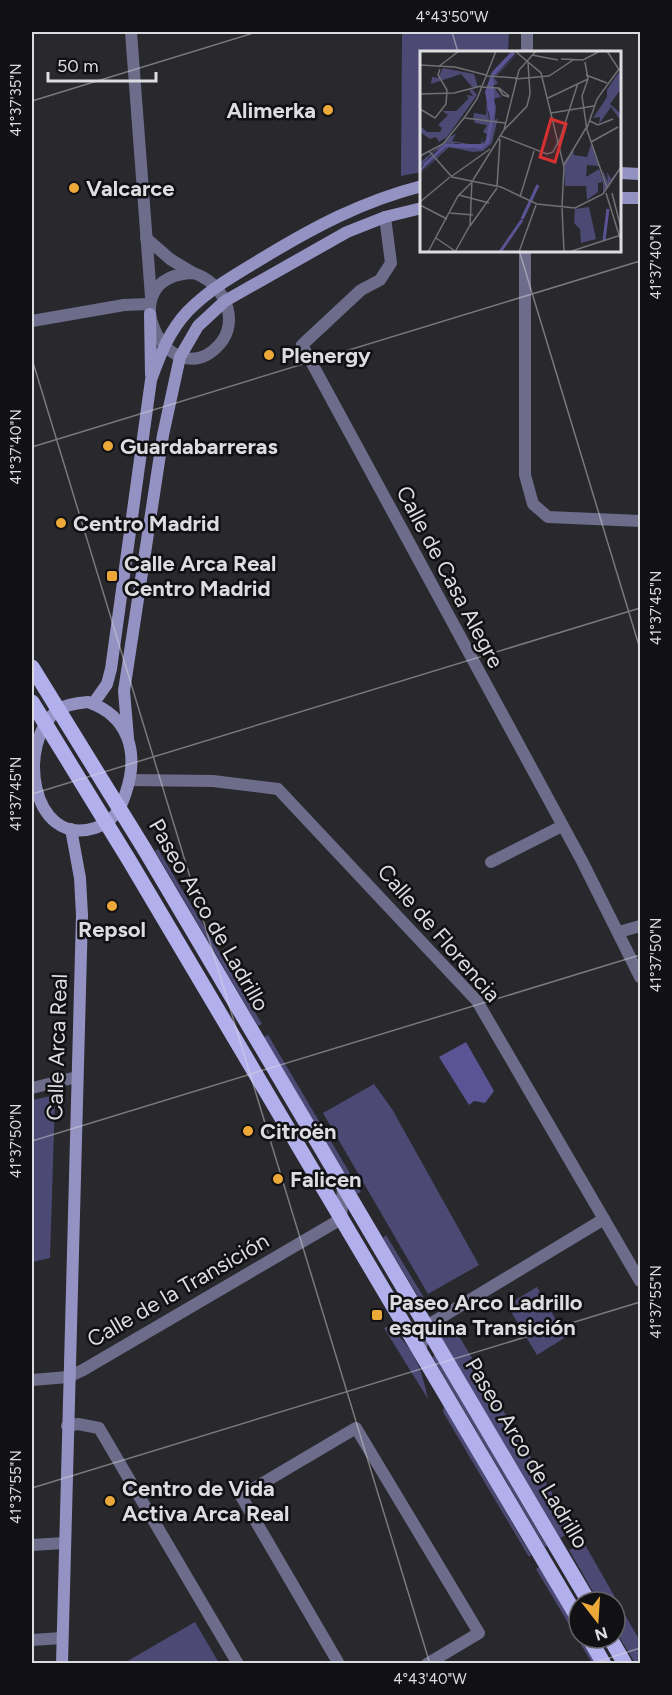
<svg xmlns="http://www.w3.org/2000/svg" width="672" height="1695" viewBox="0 0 672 1695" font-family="Figtree,sans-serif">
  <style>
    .green { fill: #4c4a74 }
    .water { fill: #5a5495 }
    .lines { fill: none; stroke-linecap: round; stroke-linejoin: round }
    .street { stroke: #6d6c8a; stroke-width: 12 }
    .secondary { stroke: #9492c2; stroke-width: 12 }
    .primary { stroke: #b2afed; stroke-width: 15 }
    .ticks { fill: none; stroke: #dddde1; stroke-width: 1.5; stroke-opacity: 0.45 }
    .poi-dot { fill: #eca93a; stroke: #111113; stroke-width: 2 }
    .labels { text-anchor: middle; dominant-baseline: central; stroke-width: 5; stroke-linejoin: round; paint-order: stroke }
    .poi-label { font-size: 22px; font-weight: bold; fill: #dddde1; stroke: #111113; text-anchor: start }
    .street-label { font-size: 22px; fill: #dddde1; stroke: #111113 }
    .inset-river { fill: none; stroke: #5a5495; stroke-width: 3 }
    .inset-road { fill: none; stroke: #707075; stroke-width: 1.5 }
    .view { fill: #d63131; fill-opacity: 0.15; stroke: #d63131; stroke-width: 3 }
    .inset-edge { fill: none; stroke: #dddde1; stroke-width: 3 }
    .neatline { fill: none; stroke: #dddde1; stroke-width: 2 }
    .ticks-label { font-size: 15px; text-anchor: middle; fill: #dddde1 }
  </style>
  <rect width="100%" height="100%" fill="#28282d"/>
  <g class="green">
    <path d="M402,32h107l-1,20h-86l-1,120 -20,4z"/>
    <path d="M158,849l104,175 -4,2 -103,-175z"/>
    <path d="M268,1035l93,157 -4,2 -93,-157z"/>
    <path d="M374,1084l18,25 87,156 -51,29 -105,-181z"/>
    <path d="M51,1096l4,3 -5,159 -18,4v-162z"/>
    <path d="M386,1235l43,71v2l-7,-5 -39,-65z"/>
    <path d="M537,1287l29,50 -29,18 -30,-50z"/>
    <path d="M389,1326c26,25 31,38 39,73l-44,-71z"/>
    <path d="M441,1327l3,4h12l118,199 -14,8 -123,-207z"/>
    <path d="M434,1354l113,192 -2,1 -112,-189z"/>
    <path d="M444,1406l87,149 -2,2 -86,-145z"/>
    <path d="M584,1543l56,98v22h-5l-20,-33v-28h-16l-30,-52z"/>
    <path d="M539,1567l57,96h-4l-56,-94z"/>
    <path d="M195,1622l24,41h-95z"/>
  </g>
  <path class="water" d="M466,1042l28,49 -9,12 -11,-2 -5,4 -30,-48z"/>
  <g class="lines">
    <g class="street">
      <path d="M131,32l20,265"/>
      <path d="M527,52v-20"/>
      <path d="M385,217l6,46 -11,17 -19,10 -59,55 280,516 58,116"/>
      <path d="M146,238l24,21 23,14"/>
      <path d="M525,250v225l8,29 15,13 92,4"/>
      <path d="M193,273c29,8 49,47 26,72 -50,54 -112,-69 -26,-72z"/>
      <path d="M32,321l92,-16 25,-1"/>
      <path d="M130,780l83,1 65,8 199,212 163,280"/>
      <path d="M491,862l71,-36"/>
      <path d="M619,932l21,-6"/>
      <path d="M32,1088l45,-11"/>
      <path d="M420,1352l5,-25 179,-108"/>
      <path d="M32,1380l36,-3 15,-7 258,-151 2,-31"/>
      <path d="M67,1426l11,-2 21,4 139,236"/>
      <path d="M32,1545l32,-2"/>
      <path d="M32,1640l30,-2"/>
      <path d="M339,1664l-98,-168 115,-68 123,205 -52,31"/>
    </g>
    <g class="secondary">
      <path d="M620,173l20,1"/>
      <path d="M620,198h20"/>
      <path d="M150,314l1,61"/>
      <path d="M88,702c41,14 51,51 38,90 -5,17 -13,30 -31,36 -65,20 -79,-87 -37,-118 8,-6 21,-7 30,-8z"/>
      <path d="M93,704l14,-20 4,-15 40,-289c9,-25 18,-49 37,-69 22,-22 48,-37 75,-53 51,-31 100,-57 159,-72"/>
      <path d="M128,738l-4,-47 39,-256 17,-78 18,-31 27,-25 122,-69 38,-15 37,-9"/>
      <path d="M62,1664l20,-749 -2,-37 -9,-49"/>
    </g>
    <g class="primary">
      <path d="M32,667l113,183 444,752"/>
      <path d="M32,702l97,158 450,760"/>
      <path d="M589,1638l15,26"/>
      <path d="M610,1638l15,26"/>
    </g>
  </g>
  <path class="ticks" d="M452,32l6,20M32,101l225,-69M519,250l121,399M32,359l398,1305M32,447l608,-186M32,794l608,-186M32,1141l608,-186M32,1488l608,-186M591,1664l49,-16"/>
  <g class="poi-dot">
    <circle cx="328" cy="110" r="6"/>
    <circle cx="74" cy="188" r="6"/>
    <circle cx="269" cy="355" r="6"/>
    <circle cx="108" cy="446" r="6"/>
    <circle cx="61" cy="523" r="6"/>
    <rect x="106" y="570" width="12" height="12" rx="3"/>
    <circle cx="112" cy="906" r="6"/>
    <circle cx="248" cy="1131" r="6"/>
    <circle cx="278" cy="1179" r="6"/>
    <rect x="371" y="1309" width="12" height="12" rx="3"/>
    <circle cx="110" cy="1501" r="6"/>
  </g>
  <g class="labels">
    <g class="poi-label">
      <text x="316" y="110" text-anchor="end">Alimerka</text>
      <text x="86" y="188">Valcarce</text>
      <text x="281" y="355">Plenergy</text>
      <text x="120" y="446">Guardabarreras</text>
      <text x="73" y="523">Centro Madrid</text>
      <text x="124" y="563">Calle Arca Real<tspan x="124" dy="25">Centro Madrid</tspan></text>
      <text x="112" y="929" text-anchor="middle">Repsol</text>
      <text x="260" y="1131">Citroën</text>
      <text x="290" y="1179">Falicen</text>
      <text x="389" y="1302">Paseo Arco Ladrillo<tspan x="389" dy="25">esquina Transición</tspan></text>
      <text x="122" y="1488">Centro de Vida<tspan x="122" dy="25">Activa Arca Real</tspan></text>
    </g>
    <g class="street-label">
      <text transform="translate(450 577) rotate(62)">Calle de Casa Alegre</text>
      <text transform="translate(209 915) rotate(60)">Paseo Arco de Ladrillo</text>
      <text transform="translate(439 933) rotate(49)">Calle de Florencia</text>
      <text transform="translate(57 1047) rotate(-88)">Calle Arca Real</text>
      <text transform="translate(178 1290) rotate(-30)">Calle de la Transición</text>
      <text transform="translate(527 1453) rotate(59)">Paseo Arco de Ladrillo</text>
    </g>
  </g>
  <g transform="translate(420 51)">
    <rect width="201" height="201" fill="#28282d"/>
    <path d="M100,0l-26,27 4,5 -5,3 8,11 -8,2 3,7 -1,14 3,-2 -6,25 -9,8 -10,1 -24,-5 -29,27 26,-27 6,-1 23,3 13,-4 7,-33 -4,-22 2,-13zM23,17l31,6 4,13h-6l-11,-13 -30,10 1,-7 6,1zM199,21h2v9l-5,3 3,-2 2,7 -11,15 11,10v7l-10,-14 -12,17 1,-7 -7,1 14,-21v-7l11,-17 3,2zM52,38l5,6 -30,42 -8,5 -3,-5 -6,2 -10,-7v-6l7,6h13l2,-4 -4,-3 10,-10 -6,-4h14l13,-13 -3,-3 7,1 -4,-6zM67,43l5,19 -1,4 -4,-8 3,14 -3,18 -2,3 -4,3h-2l-23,-4 -21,8 -15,16 2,-6 29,-25 5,-2 -4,7 28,5 3,-10 -1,7 3,-2 3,-6 -5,-3 4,-7 -12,-2 -2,-5 1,-5 12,2zM171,93l8,22 -12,-1 -1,12 13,-8 6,16 -3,-16 6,13 -1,-10 4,7 7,-9 -15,23v-11l-5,1v9l-11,8 -1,-14h-21l-1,-24 9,-13 1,6 13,2zM169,156l7,32 -15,4 -1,-14 -6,-6 1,-14z" fill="#4c4a74"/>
    <path d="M92,0l3,3 -22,23 2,35 -6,32 -8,5 -35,-2 -26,25 4,-9 21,-19h40l5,-25 -5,-27 7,-20z" fill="#5a5495"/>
    <path class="inset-river" d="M102,168l16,-34M184,189l4,-31M80,201l22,-32"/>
    <path class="inset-road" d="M95,0l26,22 23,94 -2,39M187,0l13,20M112,4l26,5M141,8l22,1 17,-9M165,11l3,17 -6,17 5,34 20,58M0,14l35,2 31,8M18,16l21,-16M166,24l21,8M67,25l30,2M95,28l34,-3 24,-16M0,43l34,-1 27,-7M89,46l-6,-2 -5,-7 -18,-1 19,1 10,8M128,47l40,-19M0,58l15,9 11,-14 1,-14 -9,-15 2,-6M131,62l43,-7M45,67l40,5M170,70l8,4 15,-6M167,77l10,-29 22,-30M84,79l23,-24 3,-12 -2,-32M81,85l46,18 6,-2 5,-10M139,91l19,-59M171,91l27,-15M9,100l23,26 49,10 36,17 38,4 28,-14 18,-27M0,105l23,-12 21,-26 13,-19 19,-48M144,114l22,-37M32,125l38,-27M53,129l31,-50 15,-60 17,-19M77,136l3,-48M186,142l14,45M192,142l9,35M39,144l30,8M100,146l14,-46M0,151l30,-25M0,154l27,14M142,157l2,44M30,162l23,2M50,175l27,-38M16,187l19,13M8,201l30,-56 13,-13M35,201l15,-27 2,-45M99,201l17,-47M149,201l52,-17"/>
    <path class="view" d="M131,68l15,5 -11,38 -15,-5z"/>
    <rect width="201" height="201" class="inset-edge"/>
  </g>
  <rect width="672" height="1695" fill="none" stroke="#111113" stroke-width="66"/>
  <g transform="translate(597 1620) rotate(163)"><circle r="28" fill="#111113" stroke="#636365" stroke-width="1.5"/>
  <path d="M0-4.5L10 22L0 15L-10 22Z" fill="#eca93a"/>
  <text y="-9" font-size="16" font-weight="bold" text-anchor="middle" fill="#dddde1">N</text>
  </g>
  <path d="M48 72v9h108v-9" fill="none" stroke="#dddde1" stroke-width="3"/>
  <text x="57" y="72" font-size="18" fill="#dddde1" stroke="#111113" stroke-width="4.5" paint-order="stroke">50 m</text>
  <rect x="33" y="33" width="606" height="1629" class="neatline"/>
  <g class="ticks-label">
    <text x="452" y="22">4°43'50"W</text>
    <text transform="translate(16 100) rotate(-90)" y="5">41°37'35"N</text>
    <text transform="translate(656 262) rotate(-90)" y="5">41°37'40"N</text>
    <text transform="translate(16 447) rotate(-90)" y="5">41°37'40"N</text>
    <text transform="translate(656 608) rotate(-90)" y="5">41°37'45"N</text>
    <text transform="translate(16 794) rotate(-90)" y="5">41°37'45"N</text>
    <text transform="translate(656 955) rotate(-90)" y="5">41°37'50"N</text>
    <text transform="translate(16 1141) rotate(-90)" y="5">41°37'50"N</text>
    <text transform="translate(656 1302) rotate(-90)" y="5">41°37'55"N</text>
    <text transform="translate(16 1487) rotate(-90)" y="5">41°37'55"N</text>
    <text x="430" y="1684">4°43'40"W</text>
  </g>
</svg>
